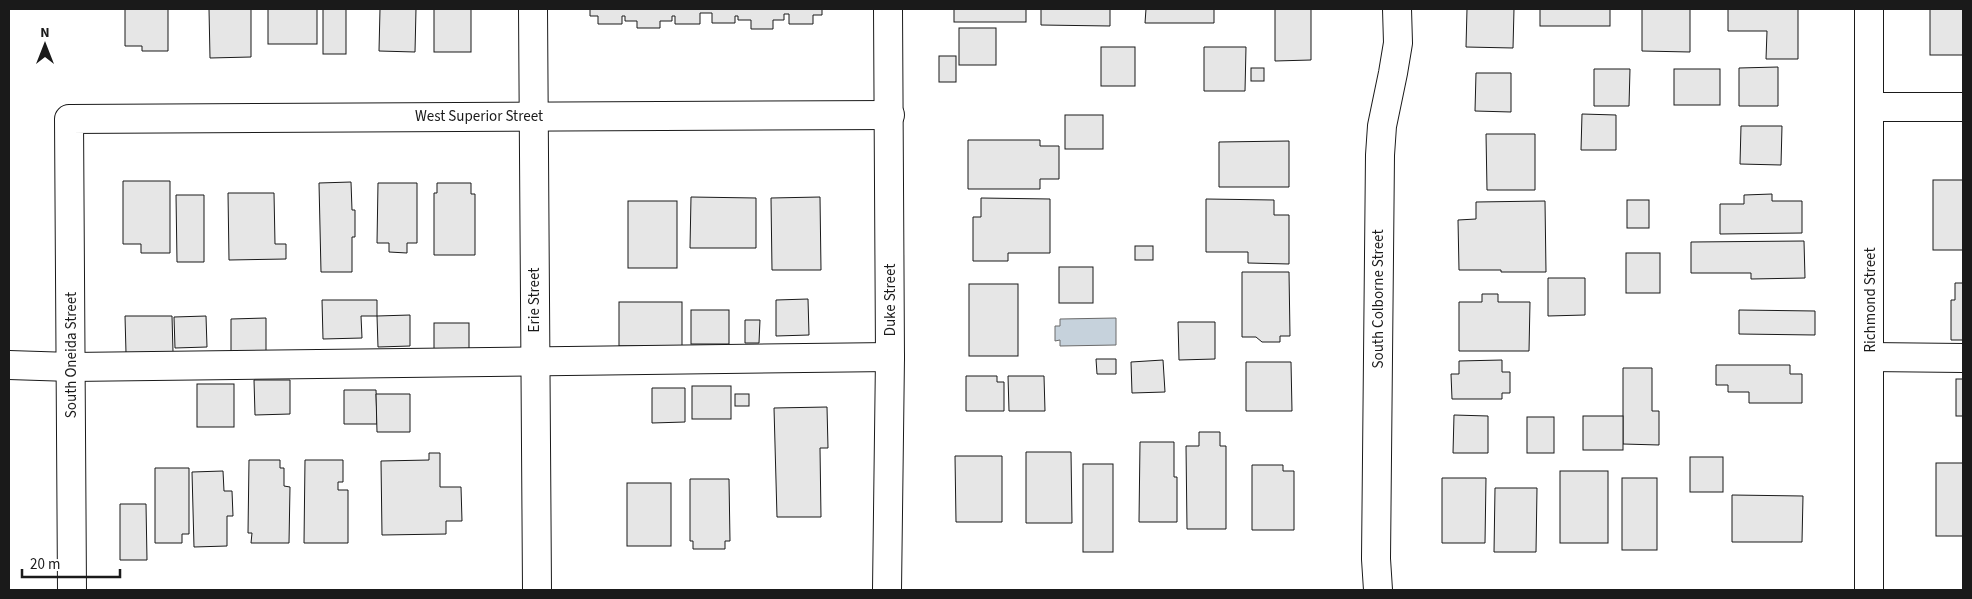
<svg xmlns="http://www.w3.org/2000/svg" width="1972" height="599" viewBox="0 0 1972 599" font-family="'Source Sans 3',sans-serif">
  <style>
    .water { fill: #c6d2dc; stroke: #6a6a6a }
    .building { fill: #e6e6e6; stroke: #1a1a1a }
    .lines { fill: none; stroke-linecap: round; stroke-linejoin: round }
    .minor-casing { stroke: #1a1a1a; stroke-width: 30 }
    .minor { stroke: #fff; stroke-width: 28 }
    .labels { text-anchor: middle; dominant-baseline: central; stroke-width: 4; stroke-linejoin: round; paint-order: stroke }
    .street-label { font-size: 15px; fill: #1a1a1a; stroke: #fff }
  </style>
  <rect width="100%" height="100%" fill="#fff"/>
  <path class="water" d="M1116,318v27l-56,1v-6l-5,1v-15h5v-7z"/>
  <g class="building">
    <path d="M125,9h43v42h-26v-5h-17z"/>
    <path d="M209,9h42v48l-41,1z"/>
    <rect x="268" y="9" width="49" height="35"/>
    <rect x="323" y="9" width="23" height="45"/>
    <path d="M380,9h36l-1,43 -36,-1z"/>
    <rect x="434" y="9" width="37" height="43"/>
    <path d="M590,9h232v6h-9v9h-24v-10h-5v6h-11v9h-22v-9h-13v-4h-3v7h-23v-10h-12v11h-25v-8h-3v5h-12v7h-23v-7h-12v-5h-3v8h-24v-8h-8z"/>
    <rect x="954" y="9" width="72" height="13"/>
    <path d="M1041,9h69v17l-69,-1z"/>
    <path d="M1146,9h68v14h-69z"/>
    <path d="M1275,9h36v51l-36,1z"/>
    <path d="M1467,9h47l-1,39 -47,-1z"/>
    <rect x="1540" y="9" width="70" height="17"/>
    <path d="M1642,9h48v43l-48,-1z"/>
    <path d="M1728,9h70v50h-32l1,-28h-39z"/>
    <rect x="1930" y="9" width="33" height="46"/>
    <rect x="959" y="28" width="37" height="37"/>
    <rect x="1101" y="47" width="34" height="39"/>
    <path d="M1204,47h42l-1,44h-41z"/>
    <rect x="939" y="56" width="17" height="26"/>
    <path d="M1778,67v39h-39v-38z"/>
    <rect x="1251" y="68" width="13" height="13"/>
    <path d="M1594,69h36l-1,37h-35z"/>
    <rect x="1674" y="69" width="46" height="36"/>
    <path d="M1476,73h35v39l-36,-1z"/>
    <path d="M1582,114l34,1v35h-35z"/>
    <rect x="1065" y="115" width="38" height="34"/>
    <path d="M1741,126h41l-1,39 -41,-1z"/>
    <path d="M1486,134h49v56h-48z"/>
    <path d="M968,140h72v6h19v33h-19v10h-72z"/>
    <path d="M1289,141v46h-70v-45z"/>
    <rect x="1933" y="180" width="30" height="70"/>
    <path d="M123,181h47v72h-29v-9h-18z"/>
    <path d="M351,182l1,28h3v27h-3v35h-31l-2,-89z"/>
    <path d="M378,183h39v60h-10v10l-18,-1v-9h-12z"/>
    <path d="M437,183h34v11h4v61h-41v-62h3z"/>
    <path d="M228,193h46l1,51h11v15l-57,1z"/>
    <path d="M1772,194v7h30v32l-82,1v-30h24v-9z"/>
    <path d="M176,195h28v67h-27z"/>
    <path d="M691,197l65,1v50h-66z"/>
    <path d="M820,197l1,73h-49l-1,-72z"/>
    <path d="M981,198l69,1v54h-42v8h-35v-44h8z"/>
    <path d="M1206,199l68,1v15h15v49l-41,-1v-11h-42z"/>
    <rect x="1627" y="200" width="22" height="28"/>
    <rect x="628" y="201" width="49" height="67"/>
    <path d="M1545,201l1,71h-45v-2h-42l-1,-50 18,-1v-17z"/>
    <path d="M1804,241l1,37 -54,1v-6h-60v-31z"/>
    <rect x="1135" y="246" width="18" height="14"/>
    <rect x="1626" y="253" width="34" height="40"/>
    <rect x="1059" y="267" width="34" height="36"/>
    <path d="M1242,272h47l1,64h-10v6h-18l-6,-5h-14z"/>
    <path d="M1548,278h37v37l-37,1z"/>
    <path d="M1955,283h8v57h-12v-40h4z"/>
    <rect x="969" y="284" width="49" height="72"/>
    <path d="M1482,294h16v8h32l-1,49h-70v-49h23z"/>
    <path d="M808,299l1,36 -33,1v-36z"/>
    <path d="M322,300h55v16h-16l1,22 -39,1z"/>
    <rect x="619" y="302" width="63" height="44"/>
    <rect x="691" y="310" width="38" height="34"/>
    <path d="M1739,310l76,1v24l-76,-1z"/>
    <path d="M410,315v31l-32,1 -1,-31z"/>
    <path d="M125,316h47l1,36 -47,1z"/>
    <path d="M206,316l1,31 -32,1 -1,-31z"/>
    <path d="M266,318v33l-35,1v-33z"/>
    <path d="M745,320h15l-1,23h-14z"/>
    <path d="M1178,322h37v37l-36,1z"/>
    <rect x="434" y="323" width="35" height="28"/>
    <path d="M1096,359h20v15h-19z"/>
    <path d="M1163,360l2,32 -33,1 -1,-31z"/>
    <path d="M1502,360v12h8v21h-8v6h-50l-1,-25h8v-13z"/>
    <path d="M1246,362h45l1,49h-46z"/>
    <path d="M1716,365h74v9h12v29h-53v-11h-21v-7h-12z"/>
    <path d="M1623,368h29v43h7v34l-36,-1z"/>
    <path d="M966,376h31v6h7v29h-38z"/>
    <path d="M1008,376h36l1,35h-36z"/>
    <rect x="1956" y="379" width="7" height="37"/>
    <path d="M254,380h36v34l-35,1z"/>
    <rect x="197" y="384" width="37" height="43"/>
    <rect x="692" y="386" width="39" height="33"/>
    <path d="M652,388h33v34l-33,1z"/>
    <path d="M344,390h32l1,34h-33z"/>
    <path d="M376,394h34v38h-33z"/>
    <rect x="735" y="394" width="14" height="12"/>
    <path d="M827,407l1,41h-8l1,69h-44l-3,-109z"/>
    <path d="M1454,415l34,1v37h-35z"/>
    <rect x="1583" y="416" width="40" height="34"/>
    <rect x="1527" y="417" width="27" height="36"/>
    <path d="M1199,432h21v14h6v83h-39l-1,-83h13z"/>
    <path d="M1140,442h34v35h3v45h-38z"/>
    <path d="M1026,452h45l1,71h-46z"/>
    <path d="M429,453h11v34h21l1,34h-16v13l-64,1 -1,-74 48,-1z"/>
    <path d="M955,456h47v66h-46z"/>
    <rect x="1690" y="457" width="33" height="35"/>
    <path d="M249,460h31v8h4v18l6,1 -1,56h-38l1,-10h-4z"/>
    <path d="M305,460h38v22h-5v8h10v53h-44z"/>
    <rect x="1936" y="463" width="27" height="73"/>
    <rect x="1083" y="464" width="30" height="88"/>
    <path d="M1252,465h31v6h11v59h-42z"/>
    <path d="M155,468h34v66h-7v9h-27z"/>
    <path d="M223,471l1,20h8l1,25h-6v30l-33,1 -2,-75z"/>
    <rect x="1560" y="471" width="48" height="72"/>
    <path d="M1442,478h44l-1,65h-43z"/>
    <rect x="1622" y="478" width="35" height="72"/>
    <path d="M690,479h39l1,62h-5v8h-32v-8h-3z"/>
    <rect x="627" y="483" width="44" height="63"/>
    <path d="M1495,488h42l-1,64h-42z"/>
    <path d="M1732,495l71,1 -1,46h-70z"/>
    <path d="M120,504h26l1,56h-27z"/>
  </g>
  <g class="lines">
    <defs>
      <g id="minor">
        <path d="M533,9l4,581"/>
        <path d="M1869,9v581"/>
        <path d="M1869,107h94"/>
        <path d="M1870,357l93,1"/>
        <path d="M9,365l62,2 819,-10"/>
        <path d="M72,590l-3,-471 821,-4"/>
        <path d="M887,590l3,-233 -2,-348"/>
        <path d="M1378,590l-2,-31 4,-404 2,-29 11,-53 5,-30 -1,-34"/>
      </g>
    </defs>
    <use href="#minor" class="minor-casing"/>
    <use href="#minor" class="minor"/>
  </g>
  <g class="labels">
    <g class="street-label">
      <text x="479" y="116">West Superior Street</text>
      <text transform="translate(1378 299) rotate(-90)">South Colborne Street</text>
      <text transform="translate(534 300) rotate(-90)">Erie Street</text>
      <text transform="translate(890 300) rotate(-90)">Duke Street</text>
      <text transform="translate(1870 300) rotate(-90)">Richmond Street</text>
      <text transform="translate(71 355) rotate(-90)">South Oneida Street</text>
    </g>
  </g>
  <rect width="1972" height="599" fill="none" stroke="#1a1a1a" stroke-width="20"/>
  <g transform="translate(45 45)" stroke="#ffffff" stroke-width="4" paint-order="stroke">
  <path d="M0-4L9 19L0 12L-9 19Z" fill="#1a1a1a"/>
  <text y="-8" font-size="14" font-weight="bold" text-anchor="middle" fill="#1a1a1a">N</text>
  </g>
  <path d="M22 569v8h98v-8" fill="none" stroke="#1a1a1a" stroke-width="2.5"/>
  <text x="30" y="569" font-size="15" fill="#1a1a1a" stroke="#ffffff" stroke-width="4" paint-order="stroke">20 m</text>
</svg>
